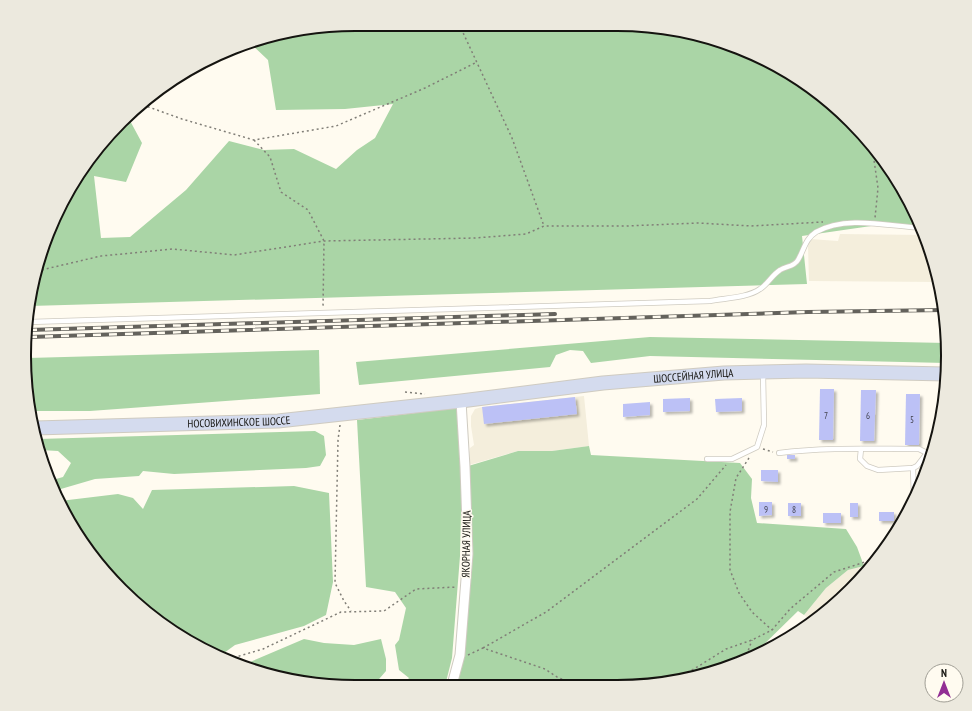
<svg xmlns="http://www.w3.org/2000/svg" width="972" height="711" viewBox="0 0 972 711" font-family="'PT Sans Narrow',sans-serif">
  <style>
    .built { fill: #f4eedc }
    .green { fill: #aad5a6 }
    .building { fill: #bcc1f6; filter: url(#shadow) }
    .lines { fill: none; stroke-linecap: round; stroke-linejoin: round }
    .lane-casing { stroke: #cfcbc1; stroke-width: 6 }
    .street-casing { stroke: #cfcbc1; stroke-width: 11 }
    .secondary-casing { stroke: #cfcbc1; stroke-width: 15 }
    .path { stroke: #807e77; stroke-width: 1.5; stroke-dasharray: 2 3; stroke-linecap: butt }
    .lane { stroke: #fff; stroke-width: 4.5 }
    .street { stroke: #fff; stroke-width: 9 }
    .secondary { stroke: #d4dbee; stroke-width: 13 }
    .rail-casing { stroke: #64625c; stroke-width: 4 }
    .rail { stroke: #fffbf0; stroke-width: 2.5; stroke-dasharray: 8; stroke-linecap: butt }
    .labels { text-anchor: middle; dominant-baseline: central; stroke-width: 3; stroke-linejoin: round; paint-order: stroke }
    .number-label { font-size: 9px; fill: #3f3f4a }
    .street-label { font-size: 11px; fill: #151410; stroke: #fffbf0 }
    .rim { fill: none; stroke: #151410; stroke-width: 2 }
  </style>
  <defs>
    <filter id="shadow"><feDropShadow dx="2.5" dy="2.5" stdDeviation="1" flood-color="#0004"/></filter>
  </defs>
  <rect width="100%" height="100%" fill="#fffbf0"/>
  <g class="built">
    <path d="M840,234l84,1 13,34 2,13 -130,-1 -1,-35 2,-7 28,2z"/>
    <path d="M584,396l5,50 -37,5h-34l-49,14 1,-17 4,-3 -3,-19v-10l4,-7 7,-2z"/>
    <path d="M864,566l5,4 -3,4 -48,44 -5,4 -9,-7 22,-27 22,-18z"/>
  </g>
  <g class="green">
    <path d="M355,24h262l85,11 98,45 79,74 35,55 7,19 -36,-4 -83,12 5,48 -777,22v-15l28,-82 48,-72 22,-20 14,26 -16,39 -32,-6 7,62 29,-1 56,-47 43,-49 35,9 30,-1 42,20 21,-19 18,-12 18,-34 -48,5 -69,1 -8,-50 -17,-16 18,-9z"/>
    <path d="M650,337l297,6 -1,20 -296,-7 -59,7 -8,-12 -13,-1 -14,5 -6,12 -191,18 -3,-23z"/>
    <path d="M319,350l1,44 -230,17h-60l-3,-12 1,-41z"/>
    <path d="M457,408l5,56 -2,92 -8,102 -7,28h-43l7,-8 -10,-8 -4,-25 4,-5 7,-32 -11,-16 -29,-5 -9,-167z"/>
    <path d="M315,431l9,5 2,19 -6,11 -14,2 -132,6 -31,-3 -4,5 -44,3 -41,12 -5,-10 14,-4 8,-14 -13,-12 -18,-1 -2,-11z"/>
    <path d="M589,446l2,9 149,8 12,16 -1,19 6,25 89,6 11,18 7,19 -16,4 -22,18 -22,27 -6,-4 -45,44v1l-9,6 -84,22 -208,1 13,-99v-119l53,-16h34z"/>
    <path d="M294,486l35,7 4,89 -7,33 -22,11 -69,19 -11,8 -6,1 -28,-11 -53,-38 -44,-48 -33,-56 58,-7 15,4 10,11 9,-19z"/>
    <path d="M304,639l20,4 30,2 27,-6 5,20v12l-13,15h-39l-65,-10 -26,-11z"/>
  </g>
  <g class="building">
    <path d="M820,389h14l-1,51h-14z"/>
    <path d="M861,390h15l-2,51h-14z"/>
    <path d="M906,394h14l-1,51h-14z"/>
    <path d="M575,397l2,17 -93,10 -2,-17z"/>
    <path d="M690,398v13l-27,1v-13z"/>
    <path d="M742,398v13l-26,1 -1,-13z"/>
    <path d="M650,402v13l-27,2v-13z"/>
    <rect x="787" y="455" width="8" height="4"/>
    <path d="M761,470h17v12l-17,-1z"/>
    <path d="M759,502h13v13l-13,1z"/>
    <rect x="788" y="503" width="13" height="13"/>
    <rect x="850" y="503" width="8" height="14"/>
    <rect x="879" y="512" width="15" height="9"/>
    <rect x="823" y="513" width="18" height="10"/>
  </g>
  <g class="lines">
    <defs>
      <g id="lane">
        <path d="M29,322l681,-21c15,-3 37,-3 50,-12 8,-5 12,-14 20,-19 6,-4 14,-3 18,-10 6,-10 7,-21 18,-28 30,-17 72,-6 105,-4"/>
        <path d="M861,449l-1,10 7,7 11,4 35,-2 4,-2 10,-13"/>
        <path d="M779,453c46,-6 94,-4 140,-4l8,4 5,1"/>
        <path d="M707,459h25l25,-12 7,-22 -1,-52"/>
        <path d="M913,468l1,30"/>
      </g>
      <path id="street" d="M452,685l8,-30 8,-101 -3,-87 -4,-66"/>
      <g id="secondary">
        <path id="s1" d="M35,428l243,-7 183,-20 142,-18 121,-10 82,-2 140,3"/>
      </g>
    </defs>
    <use href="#lane" class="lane-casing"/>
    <use href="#street" class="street-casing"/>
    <use href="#secondary" class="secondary-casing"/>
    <g class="path">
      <path d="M459,24l53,114 32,88"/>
      <path d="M143,105l39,14 72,21 82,-14 89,-38 52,-26"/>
      <path d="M254,140l16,17 11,35 27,18 16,31 -1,67"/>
      <path d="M872,146l6,42 -3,30"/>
      <path d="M37,271l64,-15 72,-7 61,6 90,-14 151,-3 51,-4 18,-8h82l72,-3 53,3 72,-4"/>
      <path d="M405,392l20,2"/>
      <path d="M340,425l-2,15 -3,143 9,18 7,10"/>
      <path d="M763,449l10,3"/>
      <path d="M749,458l-13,20 -6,34v58l9,23 13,19 20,18"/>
      <path d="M483,648l63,-36 151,-113 29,-34"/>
      <path d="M468,655l15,-7 62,21 12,8 18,8"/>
      <path d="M229,659l34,-10 78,-37 43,-1 32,-22 41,-2"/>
      <path d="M747,660v-6l5,-14"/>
      <path d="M644,684l28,-5 22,-10 32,-20 26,-9 20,-10 18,-21 44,-37 34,-11 13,-8"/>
    </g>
    <use href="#lane" class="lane"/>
    <use href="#street" class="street"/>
    <use href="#secondary" class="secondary"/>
    <defs>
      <g id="rail">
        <path d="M29,330l526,-16"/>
        <path d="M29,337l779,-25 135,-2"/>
      </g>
    </defs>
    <use href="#rail" class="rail-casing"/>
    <use href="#rail" class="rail"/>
  </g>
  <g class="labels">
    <g class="number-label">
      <text x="826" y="415">7</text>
      <text x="868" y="415">6</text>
      <text x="912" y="419">5</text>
      <text x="766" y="509">9</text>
      <text x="794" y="509">8</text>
    </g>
    <g class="street-label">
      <text stroke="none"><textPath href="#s1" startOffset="661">ШОССЕЙНАЯ УЛИЦА</textPath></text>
      <text stroke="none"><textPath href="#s1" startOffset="204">НОСОВИХИНСКОЕ ШОССЕ</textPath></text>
      <text transform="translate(466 544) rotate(-89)">ЯКОРНАЯ УЛИЦА</text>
    </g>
  </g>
  <path d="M0 0H972V711H0ZM355 31H617A324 324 0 0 1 941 355V356A324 324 0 0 1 617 680H355A324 324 0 0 1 31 356V355A324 324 0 0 1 355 31Z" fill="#ece9de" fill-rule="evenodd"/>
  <path class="rim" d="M355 31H617A324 324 0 0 1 941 355V356A324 324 0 0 1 617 680H355A324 324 0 0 1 31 356V355A324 324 0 0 1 355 31Z"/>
  <g transform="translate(944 683)"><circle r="19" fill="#fffbf0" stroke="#a19f96"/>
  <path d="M0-3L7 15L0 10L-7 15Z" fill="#922e94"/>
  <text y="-6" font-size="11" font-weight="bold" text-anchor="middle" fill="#151410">N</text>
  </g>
</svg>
